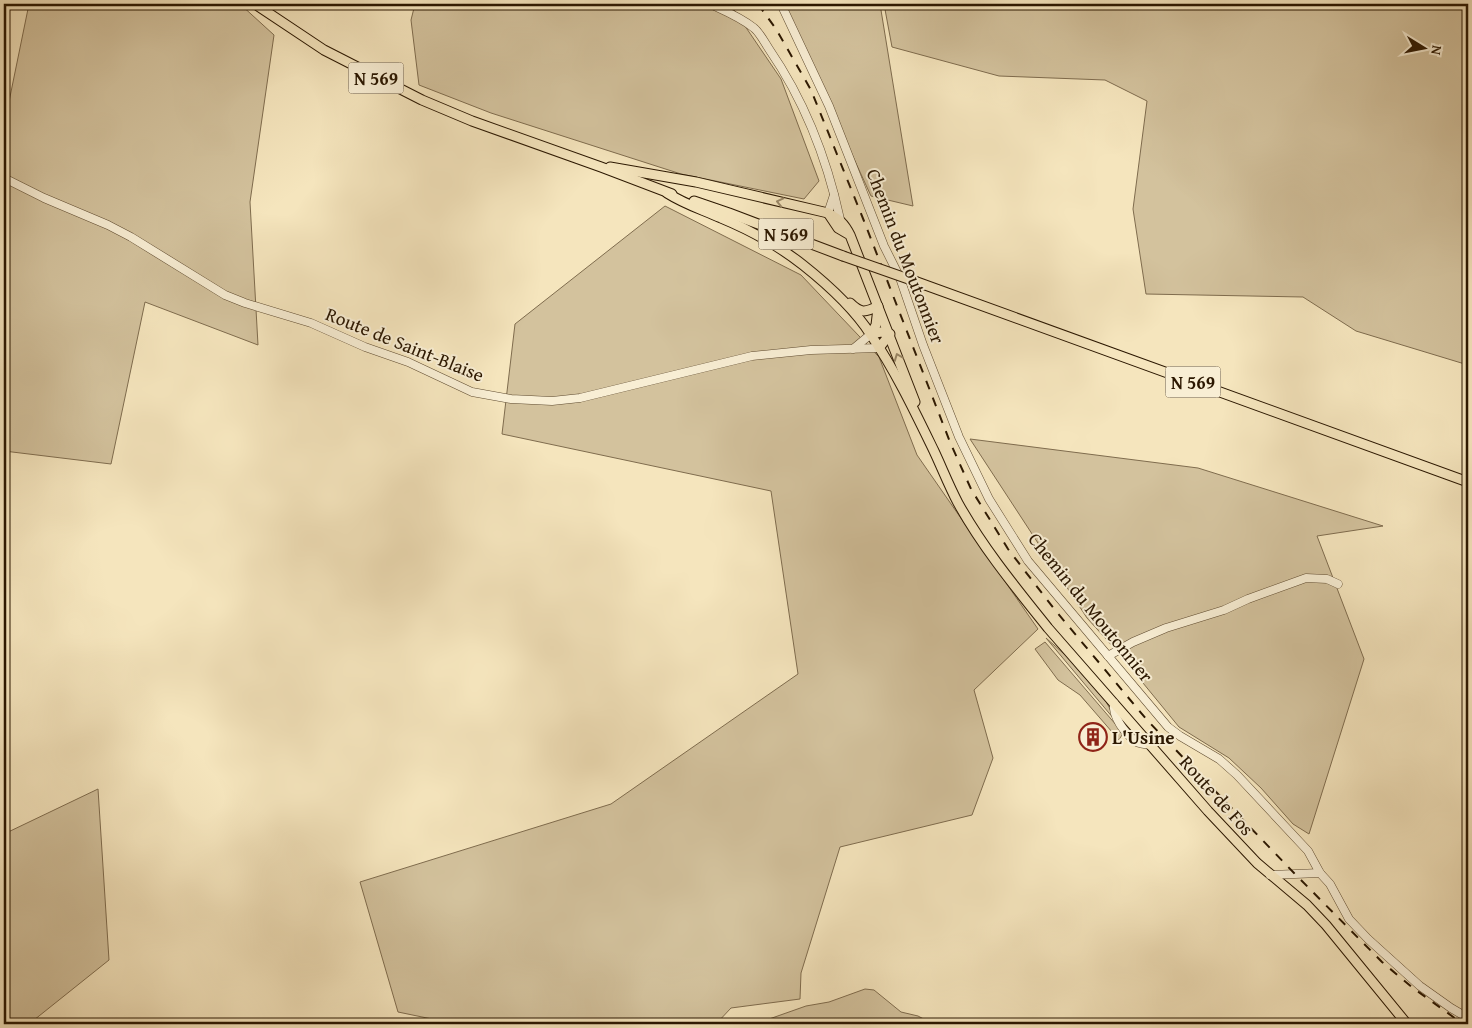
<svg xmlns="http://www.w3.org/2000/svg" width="1472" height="1028" viewBox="0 0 1472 1028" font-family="'Gentium Book Plus',serif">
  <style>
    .green { fill: #d3c29d; stroke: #7f6c4e }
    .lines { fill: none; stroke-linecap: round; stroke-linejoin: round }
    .minor-casing { stroke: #5e4a2f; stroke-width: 9 }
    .major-casing { stroke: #2b1700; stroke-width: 11 }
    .minor { stroke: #f8eed4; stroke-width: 8 }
    .major { stroke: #f5e5bd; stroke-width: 9 }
    .rail { stroke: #2b1700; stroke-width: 2; stroke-dasharray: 9 9; stroke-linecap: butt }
    .major-bridge-casing { stroke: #2b1700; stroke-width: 11; stroke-linecap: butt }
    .major-bridge { stroke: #f5e5bd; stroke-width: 9 }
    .oneway { stroke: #9a8868 }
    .labels { text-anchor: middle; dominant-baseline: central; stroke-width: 4; stroke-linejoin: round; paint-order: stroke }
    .shield { fill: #f8eed4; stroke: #685840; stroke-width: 1 }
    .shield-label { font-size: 18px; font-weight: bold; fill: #2b1700 }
    .street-label { font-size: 19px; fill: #2b1700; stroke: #f8eed4 }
    .poi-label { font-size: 19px; font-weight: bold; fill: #2b1700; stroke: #f8eed4; text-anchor: start }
  </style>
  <rect width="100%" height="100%" fill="#f5e5bd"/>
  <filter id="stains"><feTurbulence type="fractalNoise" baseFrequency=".004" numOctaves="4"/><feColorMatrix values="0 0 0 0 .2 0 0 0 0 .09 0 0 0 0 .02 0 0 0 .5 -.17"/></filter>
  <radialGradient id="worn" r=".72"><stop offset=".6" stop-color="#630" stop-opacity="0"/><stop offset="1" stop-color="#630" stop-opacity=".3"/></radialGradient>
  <g class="green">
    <path d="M29,4h211l34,31 -24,167 8,143 -113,-43 -34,162 -107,-13v-325z"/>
    <path d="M415,4h315l51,75 38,102 -15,18 -123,-25 -190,-61 -72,-28 -8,-65z"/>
    <path d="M783,4h97l33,202 -42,-10z"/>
    <path d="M884,4h584v361l-112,-34 -53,-34 -157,-3 -13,-85 14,-108 -42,-21 -106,-4 -107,-29z"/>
    <path d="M665,206l136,69 78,82 38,98 121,174 -64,61 19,68 -21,57 -132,32 -39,126 -1,26 -69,9 -15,16h-260l-58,-12 -38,-130 251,-78 187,-130 -27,-183 -269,-57 13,-110z"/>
    <path d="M970,439l228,29 185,58 -66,10 47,123 -55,175 -16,-10 -32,-36 -32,-30 -50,-31 -63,-77 -29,-32z"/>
    <path d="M1046,638c26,23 57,48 68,81z"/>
    <path d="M1045,642l78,91 -4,7 -39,-45 -22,-15 -23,-31z"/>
    <path d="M98,789l11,171 -80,64h-25v-190z"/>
    <path d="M865,989l9,1 27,22 17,4 15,8h-178l51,-18 23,-4z"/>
  </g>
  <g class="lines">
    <defs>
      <g id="minor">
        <path d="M710,4c15,7 30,13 44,24 6,5 11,15 15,21 35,51 58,110 71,170"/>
        <path d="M781,4l48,102 55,140 16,32 23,67 36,92 30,62 39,62 140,166 12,9 39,23 18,16 71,76 12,22 10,11 19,35 19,20 52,47 31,22 17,10"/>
        <path d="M4,178l40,20 64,27 23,12 94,58 20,8 66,20 54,24 43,15 64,30 39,7 41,2 28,-3 172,-42 59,-6 68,-2"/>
        <path d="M828,213l6,-18"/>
        <path d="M853,349l18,-15"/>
        <path d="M1108,656l25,-14 33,-14 58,-18 24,-11 58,-21 21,1 11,5"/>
        <path d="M1114,703c-2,14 11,30 21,38 3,3 10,3 15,4"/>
        <path d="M1270,875l50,-2"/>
      </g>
      <g id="major">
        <path d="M255,4l69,46 98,50 50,21 129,46 71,27"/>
        <path d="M610,167l86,15 132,31"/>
        <path d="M667,193c19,12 34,16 54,25 29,12 58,28 82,47 24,19 52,45 68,70 25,37 44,77 63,116 8,17 15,35 24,52 25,45 58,85 90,125l160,183 49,52 50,42 19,20 81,99"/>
        <path d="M694,201l35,12 114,43"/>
        <path d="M850,235l-12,-7 -10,-15c11,6 16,10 22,22l65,167"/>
        <path d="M917,282l551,200"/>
        <path d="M850,303c10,10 15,10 28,3"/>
        <path d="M871,334l10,-2 9,2 -11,14"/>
        <path d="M871,334l5,-9 2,-17"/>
      </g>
    </defs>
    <use href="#minor" class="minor-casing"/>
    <use href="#major" class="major-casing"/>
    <use href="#minor" class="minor"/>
    <use href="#major" class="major"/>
    <path class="rail" d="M758,4l18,25 35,61 53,131 86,221 21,47 37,60 47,61 92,110 147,153 88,89 31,26 50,36"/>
    <defs>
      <path id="major-bridge" d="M843,256l74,26"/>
    </defs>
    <use href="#major-bridge" class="major-bridge-casing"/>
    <use href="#major-bridge" class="major-bridge"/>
  </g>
  <defs><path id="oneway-chevron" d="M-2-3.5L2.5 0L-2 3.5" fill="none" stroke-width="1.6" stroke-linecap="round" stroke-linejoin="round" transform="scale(1.25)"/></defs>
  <g class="oneway">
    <use href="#oneway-chevron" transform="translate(780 202) rotate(-167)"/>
    <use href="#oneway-chevron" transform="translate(898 357) rotate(-111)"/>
  </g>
  <defs>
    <symbol id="building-ring" viewBox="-11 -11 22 22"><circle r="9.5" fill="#f8eed4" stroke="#8f2418" stroke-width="1.5"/><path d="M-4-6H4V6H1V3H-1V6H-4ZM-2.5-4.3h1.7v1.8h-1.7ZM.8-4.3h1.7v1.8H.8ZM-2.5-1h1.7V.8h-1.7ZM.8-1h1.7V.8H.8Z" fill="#8f2418"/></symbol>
  </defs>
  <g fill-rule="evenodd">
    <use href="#building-ring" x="1077" y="721" width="32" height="32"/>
  </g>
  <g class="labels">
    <g class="shield">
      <rect x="348.5" y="62.5" width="55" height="31" rx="4"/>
      <rect x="758.5" y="218.5" width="55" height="31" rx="4"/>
      <rect x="1165.5" y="366.5" width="55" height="31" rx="4"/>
    </g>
    <g class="shield-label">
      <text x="376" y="78">N 569</text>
      <text x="786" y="234">N 569</text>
      <text x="1193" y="382">N 569</text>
    </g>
    <g class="street-label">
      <text transform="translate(906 256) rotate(69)">Chemin du Moutonnier</text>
      <text transform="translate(405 344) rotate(22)">Route de Saint-Blaise</text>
      <text transform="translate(1091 607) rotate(51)">Chemin du Moutonnier</text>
      <text transform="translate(1217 795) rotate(48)">Route de Fos</text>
    </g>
    <g class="poi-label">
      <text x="1112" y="737">L'Usine</text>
    </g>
  </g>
  <rect width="1472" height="1028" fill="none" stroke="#f5e5bd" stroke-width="20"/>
  <rect x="5" y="5" width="1462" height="1018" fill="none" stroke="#2b1700" stroke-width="2.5"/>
  <rect x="10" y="10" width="1452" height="1008" fill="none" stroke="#2b1700"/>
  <g transform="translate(1424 48) rotate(100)" stroke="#f8eed4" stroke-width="4" paint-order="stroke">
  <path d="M0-4L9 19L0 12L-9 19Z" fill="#2b1700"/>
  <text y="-8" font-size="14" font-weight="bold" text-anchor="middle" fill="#2b1700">N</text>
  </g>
  <rect width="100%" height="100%" filter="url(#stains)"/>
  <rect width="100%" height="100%" fill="url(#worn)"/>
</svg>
